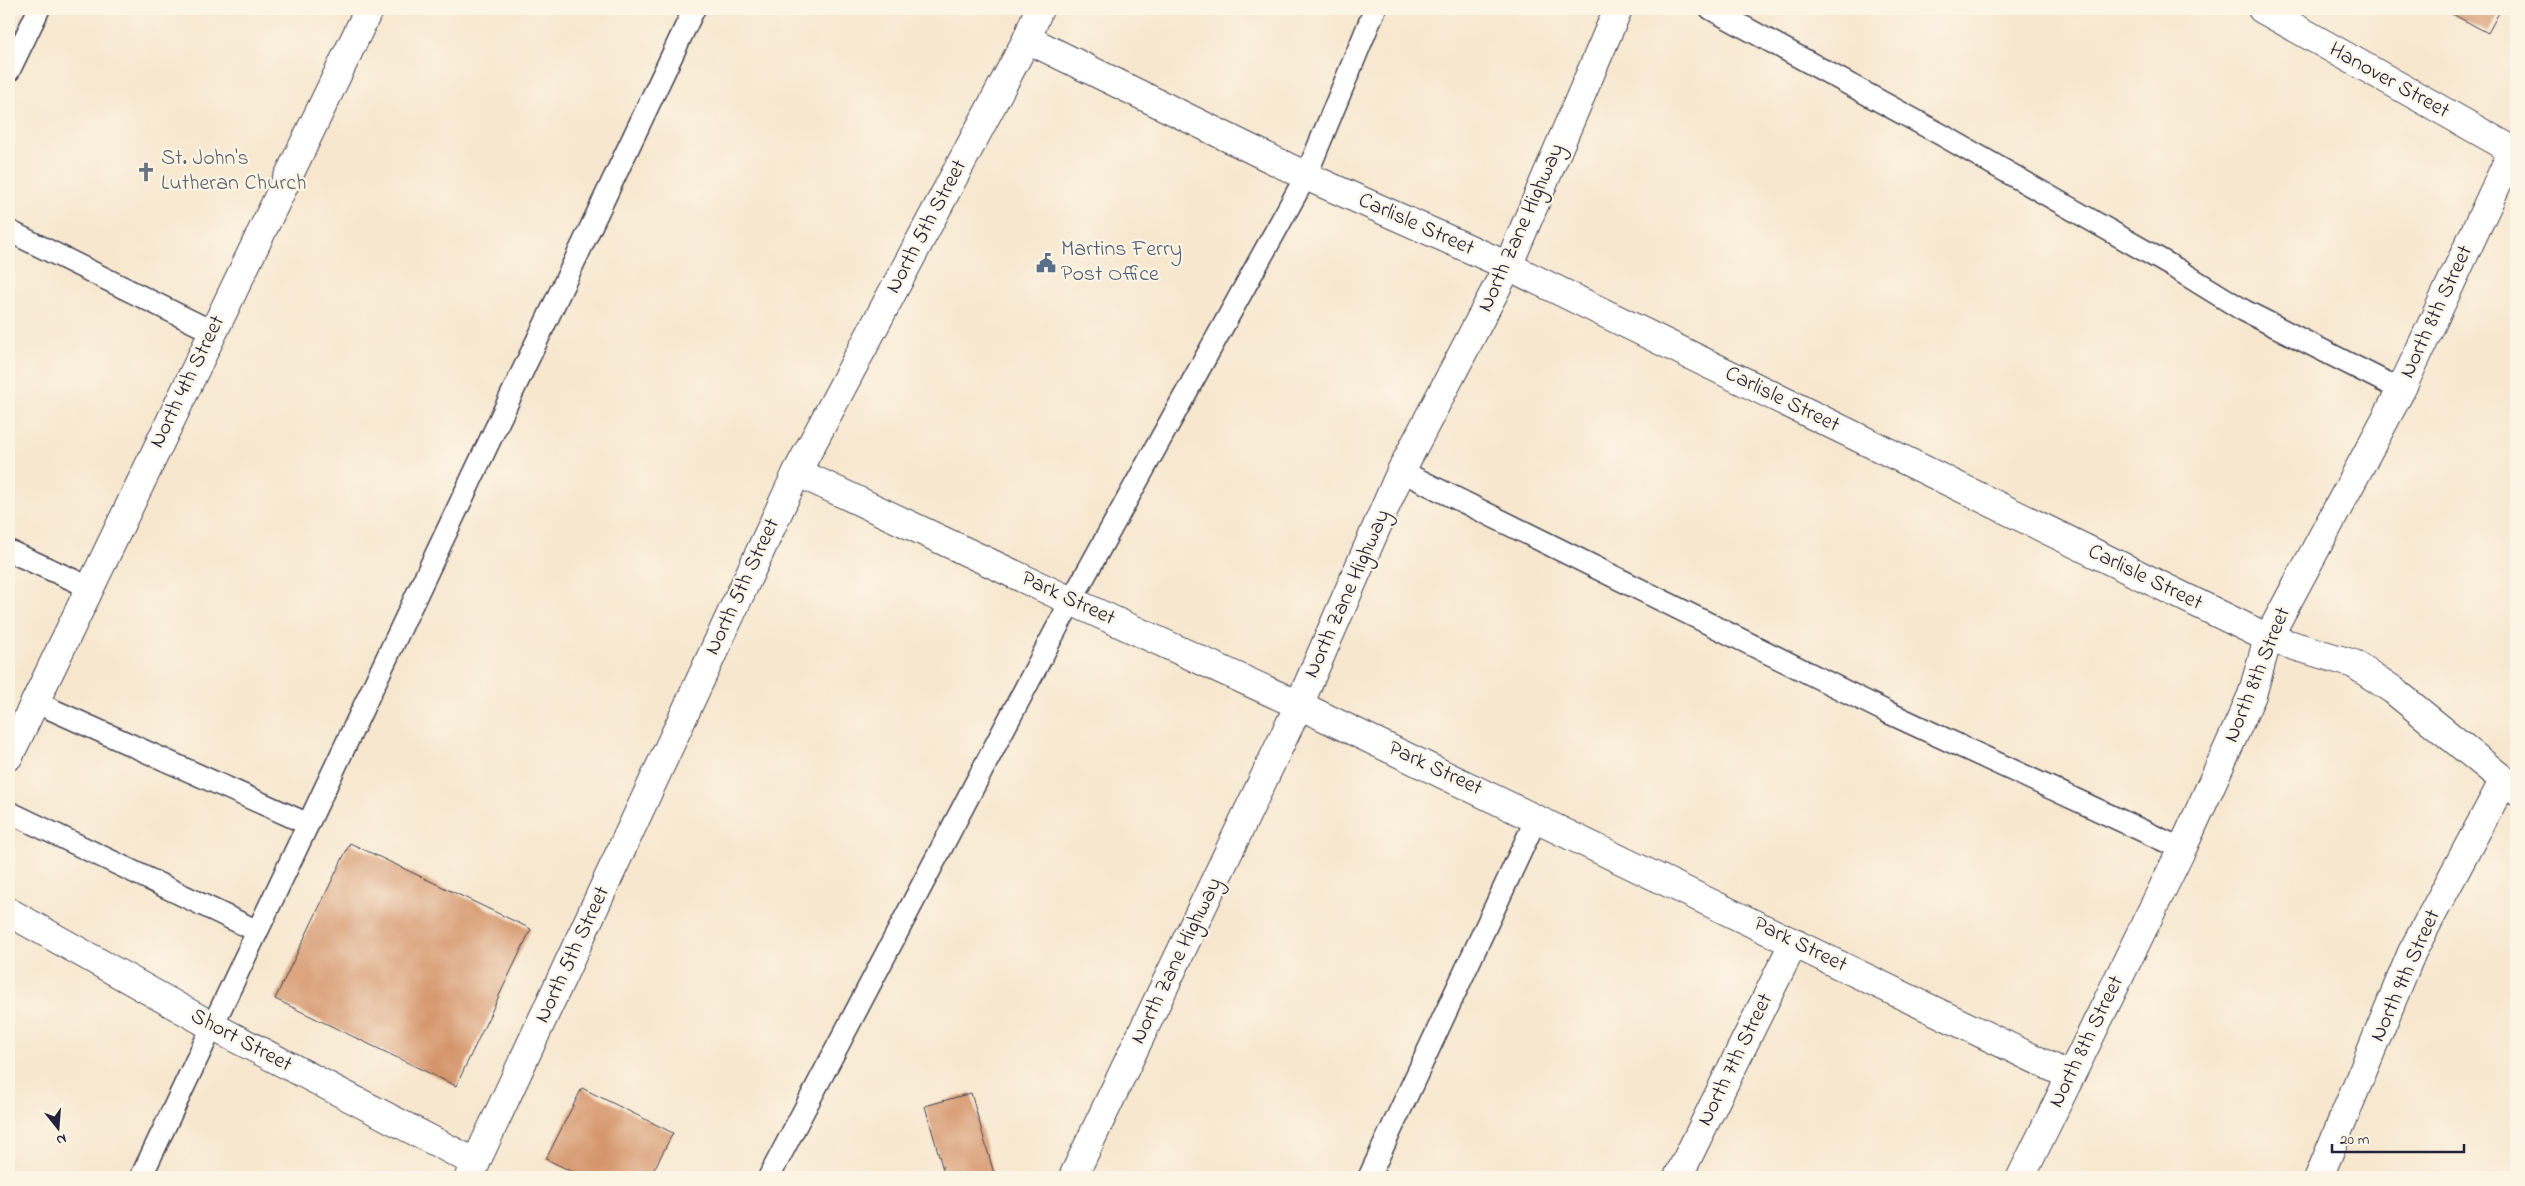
<svg xmlns="http://www.w3.org/2000/svg" width="2525" height="1186" viewBox="0 0 2525 1186" font-family="'Indie Flower',sans-serif">
  <style>
    .building { fill: #d5956c }
    .lines { fill: none; stroke-linecap: round; stroke-linejoin: round }
    .lane-casing { stroke: #424051; stroke-width: 24 }
    .street-casing { stroke: #424051; stroke-width: 30 }
    .secondary-casing { stroke: #424051; stroke-width: 30 }
    .lane { stroke: #fff; stroke-width: 21 }
    .street { stroke: #fff; stroke-width: 28 }
    .secondary { stroke: #fff; stroke-width: 28 }
    .labels { text-anchor: middle; dominant-baseline: central; stroke-width: 4.5; stroke-linejoin: round; paint-order: stroke }
    .street-label { font-size: 22px; fill: #22223b; stroke: #fcf5e5 }
    .worship-label { font-size: 22px; fill: #5b616d; stroke: #fcf5e5; text-anchor: start }
    .service-label { font-size: 22px; fill: #4e5e75; stroke: #fcf5e5; text-anchor: start }
  </style>
  <rect width="100%" height="100%" fill="#fcf5e5"/>
  <filter id="ink" filterUnits="userSpaceOnUse"><feTurbulence type="fractalNoise" baseFrequency=".02" numOctaves="2"/><feDisplacementMap in="SourceGraphic" scale="10" xChannelSelector="R" yChannelSelector="G"/><feConvolveMatrix kernelMatrix="1 2 1 2 8 2 1 2 1" color-interpolation-filters="sRGB"/></filter>
  <filter id="wash" filterUnits="userSpaceOnUse"><feTurbulence type="fractalNoise" baseFrequency=".0096" numOctaves="4" result="noise"/><feDisplacementMap in="SourceGraphic" scale="20" xChannelSelector="R" yChannelSelector="G"/><feGaussianBlur stdDeviation="1.12" result="paint"/><feColorMatrix in="noise" values="0 0 0 0 0 0 0 0 0 0 0 0 0 0 0 0 0 1.4 0 .05"/><feComposite in="paint" operator="in"/></filter>
  <g filter="url(#wash)">
    <rect width="100%" height="100%" fill="#f7e7cf"/>
    <g id="blocks">
      <g class="building">
        <path d="M2443,9h58l-13,24z"/>
        <path d="M350,843l181,86 -75,157 -181,-87z"/>
        <path d="M582,1088l91,45 -23,44h-67l-37,-18z"/>
        <path d="M971,1093l24,84h-50l-20,-71z"/>
      </g>
    </g>
  </g>
  <g filter="url(#ink)">
    <use href="#blocks" fill-opacity="0" stroke="#424051" stroke-width="1"/>
    <g class="lines">
      <defs>
        <g id="lane">
          <path d="M1711,9l231,126 233,133 68,42 158,80"/>
          <path d="M9,71l30,-62"/>
          <path d="M9,231l204,101"/>
          <path d="M1401,471l486,241 295,137"/>
          <path d="M9,551l80,36"/>
          <path d="M35,702l273,122"/>
          <path d="M9,812l248,119"/>
          <path d="M141,1177l553,-1168"/>
          <path d="M769,1177l302,-576 235,-425 69,-167"/>
          <path d="M1369,1177l168,-360"/>
        </g>
        <g id="street">
          <path d="M2262,9l254,143"/>
          <path d="M1027,39l279,137 202,90"/>
          <path d="M797,472l274,129 228,104 771,371"/>
          <path d="M9,756l360,-747"/>
          <path d="M9,912l203,114 264,137"/>
          <path d="M469,1177l328,-705 230,-433 12,-30"/>
          <path d="M1678,1177l116,-235"/>
          <path d="M2021,1177l161,-328 70,-154 16,-57 133,-248 112,-240"/>
          <path d="M2319,1177l93,-225 92,-172"/>
        </g>
        <g id="secondary">
          <path d="M1508,266l760,372 86,26 39,26 123,100"/>
          <path d="M1073,1177l226,-472 102,-234 107,-205 110,-257"/>
        </g>
      </defs>
      <use href="#lane" class="lane-casing"/>
      <use href="#street" class="street-casing"/>
      <use href="#secondary" class="secondary-casing"/>
      <use href="#lane" class="lane"/>
      <use href="#street" class="street"/>
      <use href="#secondary" class="secondary"/>
    </g>
  </g>
  <defs>
    <symbol id="church-bare" viewBox="-9 -9 18 18"><path d="M-1.2-6h2.4v3.5h3.3v2.4h-3.3V6h-2.4V-.1h-3.3v-2.4h3.3Z" fill="#6b7280" stroke="#fcf5e5" stroke-width="2.5" paint-order="stroke"/></symbol>
    <symbol id="civic-bare" viewBox="-9 -9 18 18"><path d="M-.6-6.5H3V-4.5H.6V-3L4-1V1h2V6H-6V1h2V-1L-.6-3ZM-1.2 2.5V6h2.4V2.5Z" fill="#5c6f8a" stroke="#fcf5e5" stroke-width="2.5" paint-order="stroke"/></symbol>
  </defs>
  <g fill-rule="evenodd">
    <use href="#church-bare" x="132" y="158" width="28" height="28"/>
    <use href="#civic-bare" x="1032" y="249" width="28" height="28"/>
  </g>
  <g class="labels">
    <g class="street-label">
      <text transform="translate(2389 81) rotate(29)">Hanover Street</text>
      <text transform="translate(1416 225) rotate(24)">Carlisle Street</text>
      <text transform="translate(927 227) rotate(-62)">North 5th Street</text>
      <text transform="translate(1522 228) rotate(-66)">North Zane Highway</text>
      <text transform="translate(2437 312) rotate(-65)">North 8th Street</text>
      <text transform="translate(188 382) rotate(-64)">North 4th Street</text>
      <text transform="translate(1782 400) rotate(26)">Carlisle Street</text>
      <text transform="translate(2145 578) rotate(26)">Carlisle Street</text>
      <text transform="translate(743 587) rotate(-65)">North 5th Street</text>
      <text transform="translate(1348 594) rotate(-66)">North Zane Highway</text>
      <text transform="translate(1068 599) rotate(25)">Park Street</text>
      <text transform="translate(2258 675) rotate(-68)">North 8th Street</text>
      <text transform="translate(1435 769) rotate(25)">Park Street</text>
      <text transform="translate(1800 945) rotate(26)">Park Street</text>
      <text transform="translate(573 955) rotate(-65)">North 5th Street</text>
      <text transform="translate(1177 961) rotate(-64)">North Zane Highway</text>
      <text transform="translate(2406 976) rotate(-66)">North 9th Street</text>
      <text transform="translate(241 1041) rotate(28)">Short Street</text>
      <text transform="translate(2087 1042) rotate(-64)">North 8th Street</text>
      <text transform="translate(1736 1060) rotate(-64)">North 7th Street</text>
    </g>
    <g class="worship-label">
      <text x="161" y="159">St. John's<tspan x="161" dy="25">Lutheran Church</tspan></text>
    </g>
    <g class="service-label">
      <text x="1061" y="250">Martins Ferry<tspan x="1061" dy="25">Post Office</tspan></text>
    </g>
  </g>
  <rect width="2525" height="1186" fill="none" stroke="#fcf5e5" stroke-width="30"/>
  <g transform="translate(58 1128) rotate(163)" stroke="#fcf5e5" stroke-width="4" paint-order="stroke">
  <path d="M0-4L9 19L0 12L-9 19Z" fill="#22223b"/>
  <text y="-8" font-size="14" font-weight="bold" text-anchor="middle" fill="#22223b">N</text>
  </g>
  <path d="M2332 1144v8h132v-8" fill="none" stroke="#22223b" stroke-width="2.5"/>
  <text x="2340" y="1144" font-size="15" fill="#22223b" stroke="#fcf5e5" stroke-width="4" paint-order="stroke">20 m</text>
</svg>
